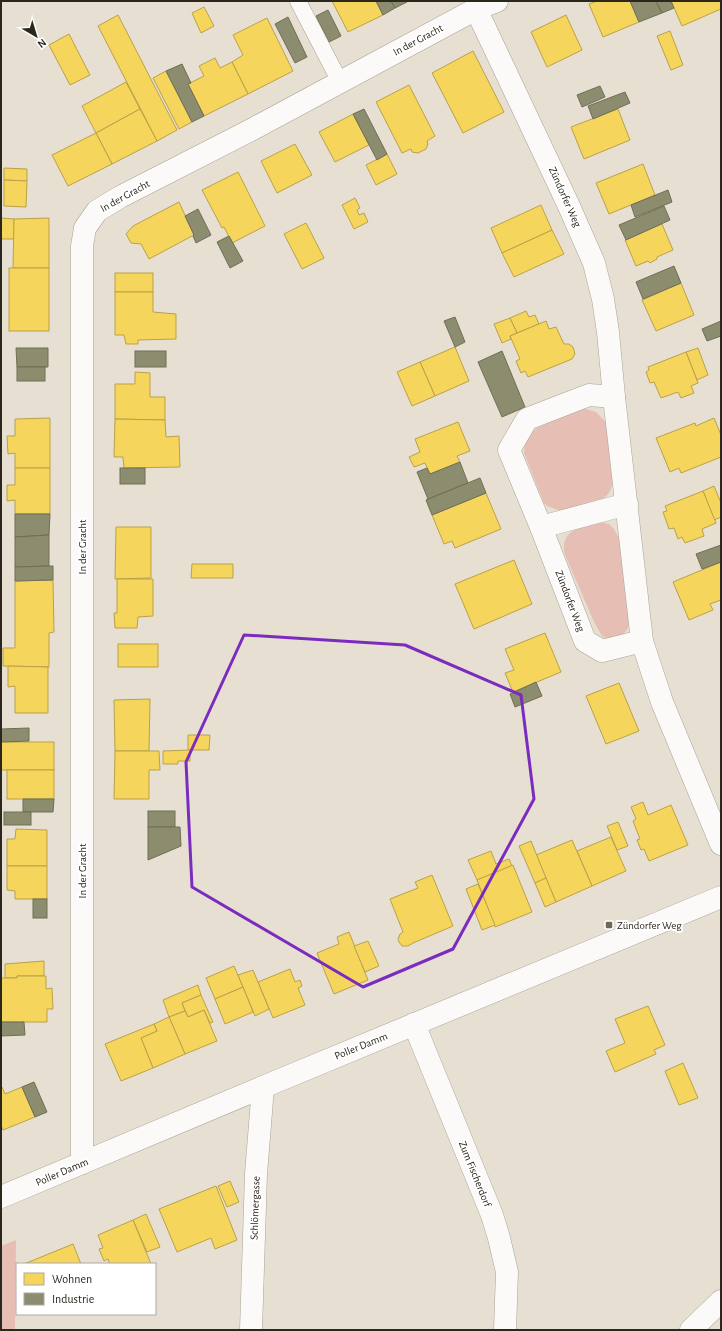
<svg xmlns="http://www.w3.org/2000/svg" width="722" height="1331" viewBox="0 0 722 1331" font-family="'Alegreya Sans',sans-serif">
  <style>
    .green { fill: #e6beb4 }
    .homes { fill: #f6d55c; stroke: #b9a149 }
    .industry { fill: #8c8c6e; stroke: #6f6e56 }
    .lines { fill: none; stroke-linecap: round; stroke-linejoin: round }
    .service-casing { stroke: #a8a398; stroke-width: 17 }
    .minor-casing { stroke: #a8a398; stroke-width: 23 }
    .service { stroke: #fbfaf8; stroke-width: 16 }
    .minor { stroke: #fbfaf8; stroke-width: 22 }
    .marked { fill: none; stroke: #7b2cbf; stroke-width: 3; stroke-linejoin: round }
    .poi-dot { fill: #6d685c; stroke: #fff; stroke-width: 1.5 }
    .labels { text-anchor: middle; dominant-baseline: central; stroke-width: 4; stroke-linejoin: round; paint-order: stroke }
    .street-label { font-size: 11px; fill: #2c271d; stroke: #fff }
    .poi-label { font-size: 11px; fill: #2c271d; stroke: #fff; text-anchor: start }
  </style>
  <rect width="100%" height="100%" fill="#e7e0d2"/>
  <g class="green">
    <path d="M582,408l14,4 10,10 7,57c-1,8 -2,13 -9,19l-43,13 -14,-5 -3,-3 -20,-50 1,-12 5,-8 7,-5z"/>
    <path d="M599,522l10,2 5,5 7,13 9,80c-4,14 -10,14 -22,17l-6,-3 -7,-12 -30,-69c-6,-25 15,-28 34,-33z"/>
    <path d="M16,1240l-1,90h-14v-84z"/>
  </g>
  <g class="homes">
    <path d="M332,1h44l7,14 -35,17z"/>
    <path d="M597,1h33l9,21 -36,15 -14,-33z"/>
    <path d="M671,1h50v8l-39,17z"/>
    <path d="M204,7l10,19 -13,7 -9,-20z"/>
    <path d="M118,15l59,115 -20,11 -59,-115z"/>
    <path d="M566,15l16,35 -35,17 -16,-35z"/>
    <path d="M267,18l26,53 -45,23 -16,-32 11,-7 -10,-20z"/>
    <path d="M670,31l13,34 -12,5 -14,-34z"/>
    <path d="M69,34l21,41 -20,10 -21,-40z"/>
    <path d="M473,51l31,61 -41,21 -31,-60z"/>
    <path d="M215,58l5,10 12,-6 16,32 -44,22 -16,-32 16,-8 -5,-10z"/>
    <path d="M166,71l26,51 -13,7 -26,-51z"/>
    <path d="M126,82l14,27 -44,24 -14,-27z"/>
    <path d="M409,85l26,51 -8,5 1,3 -2,5 -8,4 -6,-1 -1,-3 -9,4 -26,-51z"/>
    <path d="M140,109l17,32 -45,23 -16,-31z"/>
    <path d="M618,109l12,31 -46,19 -13,-32z"/>
    <path d="M353,114l16,31 -34,17 -16,-30z"/>
    <path d="M96,133l16,31 -44,22 -16,-31z"/>
    <path d="M295,144l17,31 -35,18 -16,-32z"/>
    <path d="M387,154l10,20 -21,11 -10,-20z"/>
    <path d="M643,164l12,31 -46,19 -13,-31z"/>
    <path d="M4,168l23,1v12l-23,-1z"/>
    <path d="M238,172l27,54 -33,17 -8,-16 -2,1 -20,-38z"/>
    <path d="M4,180l23,1 -1,26 -22,-1z"/>
    <path d="M355,198l5,10 -3,2 2,5 5,-2 4,9 -14,7 -12,-24z"/>
    <path d="M179,202l15,33 -45,24 -8,-15 -10,-1 -5,-9 7,-8z"/>
    <path d="M541,205l11,25 -50,23 -11,-25z"/>
    <path d="M1,218l13,1v20h-13z"/>
    <path d="M49,218v50h-36l1,-49z"/>
    <path d="M306,223l18,35 -22,11 -18,-35z"/>
    <path d="M662,224l11,26 -16,7v2l-7,4 -2,-2 -12,5 -11,-26z"/>
    <path d="M552,230l12,24 -50,23 -12,-24z"/>
    <rect x="9" y="268" width="40" height="63"/>
    <rect x="115" y="273" width="38" height="19"/>
    <path d="M681,283l13,32 -38,16 -14,-31z"/>
    <path d="M115,292h38v20l23,2v25l-38,1v4h-12l-2,-9h-9z"/>
    <path d="M526,311l3,6 6,-2 4,9 -22,9 -7,-15z"/>
    <path d="M510,318l7,15 -7,3 1,3 -9,4 -8,-19z"/>
    <path d="M546,321l3,8 7,-2 8,17h5l4,3 2,7 -3,5 -44,18 -3,-6 -4,2 -5,-12 4,-2 -10,-23z"/>
    <path d="M455,347l14,34 -34,15 -15,-34z"/>
    <path d="M698,348l10,27 -11,5 -11,-28z"/>
    <path d="M686,352l12,31 -7,3 3,7 -13,5 -3,-6 -17,6 -7,-16 -4,1 -4,-11 3,-2 -1,-3z"/>
    <path d="M420,362l15,34 -23,10 -15,-34z"/>
    <path d="M135,372l15,1v24h15v23l-50,-1v-35h20z"/>
    <path d="M50,418v50h-35v-15l-7,1 -1,-18h8v-17z"/>
    <path d="M714,418l7,17v22l-40,16 -2,-5 -9,4 -14,-34 39,-15 1,3z"/>
    <path d="M115,419l50,1 1,17 13,-1 1,31 -56,1 -1,-11h-9z"/>
    <path d="M458,422l12,29 -13,5 3,6 -30,12 -5,-11 -11,4 -5,-10 11,-5 -5,-13z"/>
    <path d="M15,468h35v46h-35v-14l-8,1v-16h8z"/>
    <path d="M714,486l7,17v14l-7,3 -11,-29z"/>
    <path d="M703,491l13,32 -14,6 2,7 -19,7 -3,-6 -4,2 -4,-11 -5,1 -6,-17 4,-1 -2,-5z"/>
    <path d="M486,493l15,36 -46,19 -3,-7 -8,3 -12,-29z"/>
    <path d="M116,527h35v51l-36,1z"/>
    <path d="M514,560l18,44 -58,25 -19,-45z"/>
    <path d="M721,562v38l-11,4 3,6 -24,10 -16,-38z"/>
    <path d="M192,564h41v14h-42z"/>
    <path d="M117,579h36v37l-15,1 -1,11h-22l-1,-15h3z"/>
    <path d="M53,580l1,52 -5,1v34l-46,-1v-18h12v-67z"/>
    <path d="M545,633l16,39 -48,20 -8,-19 9,-3 -9,-21z"/>
    <rect x="118" y="644" width="40" height="23"/>
    <path d="M8,666l40,1v46h-33v-27l-7,1z"/>
    <path d="M619,683l20,48 -33,13 -20,-48z"/>
    <path d="M150,699l-1,52h-34l-1,-51z"/>
    <path d="M188,735h22l-1,15h-21z"/>
    <rect x="1" y="742" width="53" height="28"/>
    <path d="M190,750v11h-12v3h-15v-13z"/>
    <path d="M115,751h44l1,19h-11v29h-35z"/>
    <rect x="7" y="770" width="47" height="29"/>
    <path d="M643,802l5,13 23,-10 17,40 -39,16 -5,-12 -3,1 -4,-10 3,-1 -7,-18 3,-2 -5,-12z"/>
    <path d="M618,822l10,24 -11,4 -10,-24z"/>
    <path d="M16,829l31,1v36h-40v-27h8z"/>
    <path d="M611,837l15,34 -34,15 -15,-35z"/>
    <path d="M572,840l20,46 -36,16 -20,-47z"/>
    <path d="M531,841l15,37 -11,5 -16,-37z"/>
    <path d="M491,851l5,13 13,-5 3,7 -35,14 -9,-20z"/>
    <path d="M513,865l19,47 -37,15 -18,-47z"/>
    <path d="M7,866h40v33h-32v-8l-8,-1z"/>
    <path d="M432,875l21,51 -40,17 -5,3h-6l-3,-4 -1,-3 2,-5 3,-2 -13,-33 28,-11 -3,-6z"/>
    <path d="M546,878l10,24 -11,5 -10,-24z"/>
    <path d="M478,884l17,41 -13,5 -16,-41z"/>
    <path d="M349,932l19,48 -34,14 -17,-41 22,-9 -2,-7z"/>
    <path d="M368,941l11,25 -14,6 -11,-26z"/>
    <path d="M44,961v15h-27v2h-12v-14z"/>
    <path d="M234,966l9,21 -28,12 -9,-21z"/>
    <path d="M290,969l5,13 5,-2 2,6 -4,2 7,17 -32,13 -15,-36z"/>
    <path d="M253,970l16,39 -14,7 -17,-41z"/>
    <path d="M17,976h29v13l6,-1 1,21h-6v13h-46v-44h16z"/>
    <path d="M198,985l3,10 -19,8 3,8 -16,6 -6,-17z"/>
    <path d="M243,987l10,25 -28,12 -10,-25z"/>
    <path d="M201,995l12,27 -3,1 -6,-13 -16,7 -6,-14z"/>
    <path d="M648,1006l17,39 -11,5 2,4 -41,18 -9,-21 19,-8 -10,-24z"/>
    <path d="M204,1010l13,31 -32,13 -16,-37 16,-6 3,6z"/>
    <path d="M169,1017l16,37 -32,14 -12,-30 16,-7 -3,-7z"/>
    <path d="M154,1024l3,7 -16,7 12,30 -32,13 -16,-37z"/>
    <path d="M683,1063l15,35 -19,7 -14,-34z"/>
    <path d="M1,1087h1l3,7 17,-7 13,30 -32,13 -2,-5z"/>
    <path d="M230,1181l9,21 -12,5 -9,-21z"/>
    <path d="M216,1186l21,54 -22,9 -4,-11 -34,14 -18,-43z"/>
    <path d="M146,1214l14,33 -13,5 -14,-32z"/>
    <path d="M133,1220l18,44h-41l-2,-5 -4,2 -5,-12 4,-1 -5,-13z"/>
    <path d="M73,1244l8,20h-57z"/>
  </g>
  <g class="industry">
    <path d="M376,1h15l4,7 -12,7z"/>
    <path d="M391,1h16v1l-12,6z"/>
    <path d="M630,1h26l6,12 -23,9z"/>
    <path d="M656,1h15l3,7 -12,5z"/>
    <path d="M328,10l13,26 -12,6 -13,-26z"/>
    <path d="M288,17l19,40 -12,6 -20,-39z"/>
    <path d="M182,64l9,19 -3,1 16,32 -12,6 -26,-51z"/>
    <path d="M600,86l5,11 -23,10 -5,-12z"/>
    <path d="M625,92l5,11 -37,16 -5,-13z"/>
    <path d="M364,109l23,45 -10,6 -24,-46z"/>
    <path d="M668,190l4,12 -37,15 -4,-12z"/>
    <path d="M664,206l6,14 -44,20 -7,-15z"/>
    <path d="M198,209l13,26 -15,8 -3,-7 1,-1 -9,-19z"/>
    <path d="M229,236l14,25 -13,7 -13,-26z"/>
    <path d="M674,266l7,17 -38,16 -7,-17z"/>
    <path d="M455,317l10,25 -10,5 -11,-26z"/>
    <path d="M721,321v15l-14,5 -5,-12z"/>
    <path d="M16,348h32v19h-31z"/>
    <rect x="135" y="351" width="31" height="16"/>
    <path d="M502,351l23,56 -23,10 -24,-55z"/>
    <rect x="17" y="367" width="28" height="14"/>
    <path d="M460,462l8,21 -40,16 -11,-27 10,-4 3,6z"/>
    <rect x="120" y="468" width="25" height="16"/>
    <path d="M480,478l6,15 -54,22 -6,-15z"/>
    <path d="M15,514h35l-1,21 -34,2z"/>
    <path d="M49,535v31l-34,1v-30z"/>
    <path d="M721,545v17l-19,7 -6,-15z"/>
    <path d="M49,566h4v14l-38,1v-14z"/>
    <path d="M536,682l6,14 -27,11 -5,-13z"/>
    <path d="M29,728v13l-28,1v-13z"/>
    <path d="M23,799h31l-1,13h-30z"/>
    <rect x="148" y="811" width="27" height="16"/>
    <rect x="4" y="812" width="27" height="13"/>
    <path d="M148,827h32l1,19 -33,14z"/>
    <rect x="33" y="899" width="14" height="19"/>
    <path d="M1,1022h23l1,13 -24,1z"/>
    <path d="M34,1082l13,30 -12,5 -13,-30z"/>
  </g>
  <g class="lines">
    <defs>
      <path id="service" d="M298,1l42,81"/>
      <g id="minor">
        <path d="M476,9l92,195 26,59 9,36 5,33 6,65 28,244 20,61 59,142"/>
        <path d="M614,397l-25,-2 -62,24 -18,31 32,77 44,114 17,10 40,-10"/>
        <path d="M541,527l86,-23"/>
        <path d="M414,1024l78,191 7,23 8,34 -2,58"/>
        <path d="M82,1163v-917l3,-18 12,-17 23,-14 131,-67 225,-121 21,-8"/>
        <path d="M1,1197l262,-110 458,-190"/>
        <path d="M251,1330l5,-156 7,-87"/>
        <path d="M691,1330l30,-29"/>
      </g>
    </defs>
    <use href="#service" class="service-casing"/>
    <use href="#minor" class="minor-casing"/>
    <use href="#service" class="service"/>
    <use href="#minor" class="minor"/>
  </g>
  <path class="marked" d="M244,635l161,10 116,50 13,104 -81,150 -90,38 -171,-100 -6,-125z"/>
  <rect class="poi-dot" x="605" y="921" width="8" height="8" rx="2"/>
  <g class="labels">
    <g class="street-label">
      <text transform="translate(418 40) rotate(-28)">In der Gracht</text>
      <text transform="translate(125 196) rotate(-29)">In der Gracht</text>
      <text transform="translate(565 197) rotate(66)">Zündorfer Weg</text>
      <text transform="translate(82 547) rotate(-90)">In der Gracht</text>
      <text transform="translate(570 601) rotate(69)">Zündorfer Weg</text>
      <text transform="translate(82 871) rotate(-90)">In der Gracht</text>
      <text transform="translate(361 1046) rotate(-22)">Poller Damm</text>
      <text transform="translate(62 1172) rotate(-23)">Poller Damm</text>
      <text transform="translate(475 1174) rotate(68)">Zum Fischerdorf</text>
      <text transform="translate(255 1208) rotate(-88)">Schlömergasse</text>
    </g>
    <g class="poi-label">
      <text x="617" y="925">Zündorfer Weg</text>
    </g>
  </g>
  <rect width="722" height="1331" fill="none" stroke="#2c271d" stroke-width="4"/>
  <rect x="16" y="1263" width="140" height="52" fill="#ffffff" stroke="#aba9a5"/>
  <rect x="24" y="1273" width="20" height="12" fill="#f6d55c" stroke="#aba9a5"/>
  <text x="52" y="1283" font-size="12" fill="#2c271d">Wohnen</text>
  <rect x="24" y="1293" width="20" height="12" fill="#8c8c6e" stroke="#aba9a5"/>
  <text x="52" y="1303" font-size="12" fill="#2c271d">Industrie</text>
  <g transform="translate(36 36) rotate(142)" stroke="#ffffff" stroke-width="3" paint-order="stroke">
  <path d="M0-3L7 15L0 10L-7 15Z" fill="#2c271d"/>
  <text y="-6" font-size="11" font-weight="bold" text-anchor="middle" fill="#2c271d">N</text>
  </g>
</svg>
